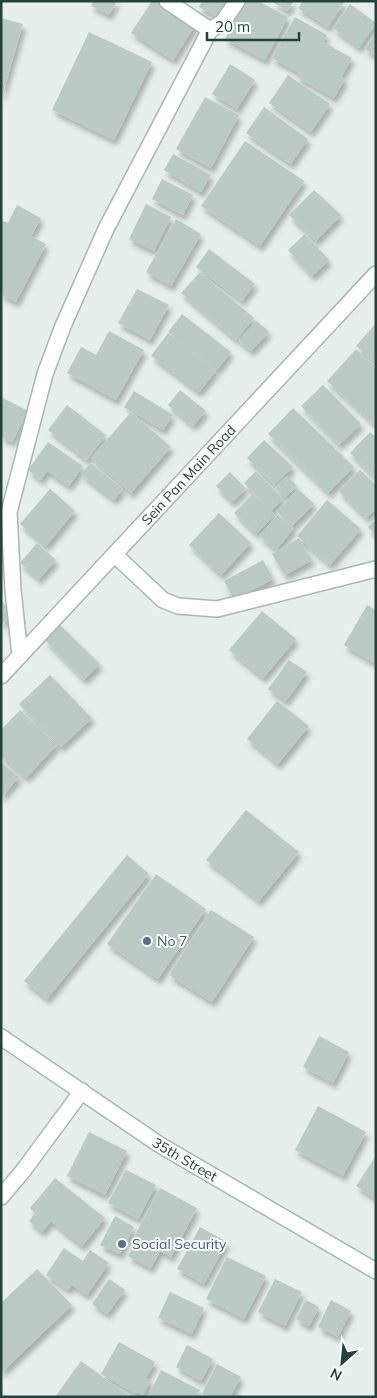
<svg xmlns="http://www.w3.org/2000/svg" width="377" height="1398" viewBox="0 0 377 1398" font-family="Mulish,sans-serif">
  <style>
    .building { fill: #bbcac4; filter: url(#shadow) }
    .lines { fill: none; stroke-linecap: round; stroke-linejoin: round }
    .minor-casing { stroke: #a8b8b2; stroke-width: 18 }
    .tertiary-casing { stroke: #a8b8b2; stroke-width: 18 }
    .secondary-casing { stroke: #a4bbb3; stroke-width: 18 }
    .minor { stroke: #fff; stroke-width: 15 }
    .tertiary { stroke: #fff; stroke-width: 15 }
    .secondary { stroke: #fff; stroke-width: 15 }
    .service-dot { fill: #5c6f8a; stroke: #f7fbf9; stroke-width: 2 }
    .labels { text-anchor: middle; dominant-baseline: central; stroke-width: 4; stroke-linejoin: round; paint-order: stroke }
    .street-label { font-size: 14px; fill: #24423a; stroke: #f7fbf9 }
    .service-label { font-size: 14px; fill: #4e5e75; stroke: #f7fbf9; text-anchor: start }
  </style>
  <defs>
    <filter id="shadow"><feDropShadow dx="3" dy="5.5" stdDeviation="2.5" flood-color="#0004"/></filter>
  </defs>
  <rect width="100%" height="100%" fill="#e6efeb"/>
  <g class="building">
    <path d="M94,1h23l-8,14 -18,-9z"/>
    <path d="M152,1h8l36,23 -23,36 -42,-27z"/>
    <path d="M202,1h29l-10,18 -22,-12z"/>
    <path d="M245,1h13l30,16 -23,43 -40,-21z"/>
    <path d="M271,1h23l-7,10z"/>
    <path d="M303,1h42l-17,26 -30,-19z"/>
    <path d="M350,4l26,19 -17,25 -26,-20z"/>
    <path d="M295,17l32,18 -4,7 29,16 -11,19 4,2 -11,19 -37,-21 2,-4 -27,-15z"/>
    <path d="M1,18l22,6 -21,72h-1z"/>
    <path d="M89,32l63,30 -38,78 -62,-30z"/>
    <path d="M376,33v23l-11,-7z"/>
    <path d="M230,64l25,16 -18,29 -25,-15z"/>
    <path d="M288,75l42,29 -19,28 -42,-29z"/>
    <path d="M205,97l34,18 -28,53 -35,-19z"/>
    <path d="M264,107l44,32 -17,25 -45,-31z"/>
    <path d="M245,141l59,40 -44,65 -59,-40z"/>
    <path d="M173,154l38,21 -10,17 -37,-22z"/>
    <path d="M162,179l31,16 -10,20 -31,-16z"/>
    <path d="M314,190l27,25 -25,26 -27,-26z"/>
    <path d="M146,204l25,13 -17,34 -25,-12z"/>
    <path d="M17,205l24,13 -10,18 15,8 -30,58 -15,-8v-74l7,3z"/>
    <path d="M176,219l25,15 -30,52 -25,-14z"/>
    <path d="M305,234l24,26 -17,16 -24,-26z"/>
    <path d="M209,249l46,35 -13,17 -46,-34z"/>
    <path d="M200,272l54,46 -18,22 -55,-47z"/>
    <path d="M137,289l32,16 -19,35 -32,-17z"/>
    <path d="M182,314l49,38 -14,18 -49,-38z"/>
    <path d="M257,321l12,11 -18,19 -13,-11z"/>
    <path d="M376,323v40l-20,-17z"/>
    <path d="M109,331l35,19 -28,50 -49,-27 14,-26 15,8z"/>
    <path d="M168,333l48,38 -17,21 -48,-36z"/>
    <path d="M356,349l20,18v59l-49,-45z"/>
    <path d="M323,385l38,39 -22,21 -38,-39z"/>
    <path d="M180,390l26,21 -13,15 -25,-21z"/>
    <path d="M134,391l39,24 -10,15 -39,-23z"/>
    <path d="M1,397l27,14 -16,31 -11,-6z"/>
    <path d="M67,405l39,30 -19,25 -39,-30z"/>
    <path d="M293,408l61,59 -26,26 -60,-59z"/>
    <path d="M131,412l40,35 -40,46 -40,-35z"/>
    <path d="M370,432l6,5v41l-26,-25z"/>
    <path d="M264,440l29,27 -19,18 -27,-27z"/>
    <path d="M48,442l35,24 -14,20 -22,-15 -6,9 -13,-10z"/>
    <path d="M91,463l32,26 -9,11 -33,-26z"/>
    <path d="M360,470l16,15v24l-10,9 -27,-27z"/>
    <path d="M256,471l27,28 -12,12 -27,-28z"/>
    <path d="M230,472l16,17 -14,13 -16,-16z"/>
    <path d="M287,476l10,10 -12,11 -10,-10z"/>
    <path d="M50,489l25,22 -29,35 -26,-22z"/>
    <path d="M298,489l16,15 -22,22 -16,-15z"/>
    <path d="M253,494l22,21 -19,19 -22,-21z"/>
    <path d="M327,500l34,29 -31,36 -33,-29z"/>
    <path d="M219,513l32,30 -30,32 -32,-30z"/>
    <path d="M278,515l16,13 -18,22 -17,-14z"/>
    <path d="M376,519v17l-8,-9z"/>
    <path d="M299,538l13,22 -27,15 -13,-21z"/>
    <path d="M37,543l19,17 -17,19 -19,-16z"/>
    <path d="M263,560l10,19 -39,20 -10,-18z"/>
    <path d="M1,600l12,15 -12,10z"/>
    <path d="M367,605l9,5v54l-32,-19z"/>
    <path d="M262,611l34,28 -33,39 -34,-28z"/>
    <path d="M60,625l40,39 -16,16 -39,-40z"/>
    <path d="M289,660l18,12 -21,29 -18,-12z"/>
    <path d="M50,675l42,43 -31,29 -42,-43z"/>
    <path d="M277,701l32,25 -31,38 -31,-25z"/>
    <path d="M20,710l37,35 -31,33 -25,-22v-26z"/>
    <path d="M1,762l18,15 -18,21z"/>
    <path d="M246,810l53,42 -40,49 -53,-41z"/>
    <path d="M127,855l22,19 -102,125 -23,-18z"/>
    <path d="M156,874l50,35 -48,70 -51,-35z"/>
    <path d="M211,910l43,27 -42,65 -43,-27z"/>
    <path d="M319,1036l30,16 -16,31 -30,-16z"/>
    <path d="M318,1106l48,26 -23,44 -48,-26z"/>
    <path d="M89,1132l38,19 -22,44 -38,-19z"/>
    <path d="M376,1156v43l-20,-13z"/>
    <path d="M126,1170l30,15 -18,34 -30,-16z"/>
    <path d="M55,1178l50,40 -23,28 -31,-25 -9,11 -13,-11 6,-8 -5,-5z"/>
    <path d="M160,1188l37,20 -26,49 -11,-6 -9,17 -23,-12 9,-17 -3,-2z"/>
    <path d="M115,1216l19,11 -14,27 -20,-9z"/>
    <path d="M200,1227l27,15 -23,42 -27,-15z"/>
    <path d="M64,1248l19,13 7,-11 19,13 -22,32 -15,-10 -4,5 -22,-15z"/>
    <path d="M227,1257l39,19 -22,43 -38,-20z"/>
    <path d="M37,1269l35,36 -71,68v-70z"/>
    <path d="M109,1279l16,11 -18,24 -15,-10z"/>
    <path d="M275,1279l27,13 -17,34 -27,-14z"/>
    <path d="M170,1292l34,16 -12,26 -34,-16z"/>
    <path d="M306,1300l13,7 -10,19 -13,-7z"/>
    <path d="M331,1300l20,11 -13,26 -20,-10z"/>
    <path d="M119,1342l36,20 -9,16 5,3 -8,14 -6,-3 -1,2 -35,-20z"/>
    <path d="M187,1345l26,14 -12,22 -25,-14z"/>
    <path d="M81,1361l50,36h-76z"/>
    <path d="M217,1364l24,13 -11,20h-23l-5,-3z"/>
    <path d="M161,1370l39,20 -3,7h-49z"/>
  </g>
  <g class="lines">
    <defs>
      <g id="minor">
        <path d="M167,1l43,29 13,-8 14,-21"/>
        <path d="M115,555l48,45 15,6 39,3 159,-40"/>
        <path d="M20,656l-7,-66 -4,-78 36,-138 18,-48 43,-97 104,-199"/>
        <path id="s1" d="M1,676l375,-402"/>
      </g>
      <path id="tertiary" d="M1,1197l22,-26 59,-80"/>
      <g id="secondary">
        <path id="s2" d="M1,1037l159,108 216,126"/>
      </g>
    </defs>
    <use href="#minor" class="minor-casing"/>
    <use href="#tertiary" class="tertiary-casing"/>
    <use href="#secondary" class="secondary-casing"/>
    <use href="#minor" class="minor"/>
    <use href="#tertiary" class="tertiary"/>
    <use href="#secondary" class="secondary"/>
  </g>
  <g class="service-dot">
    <circle cx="147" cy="941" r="5"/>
    <circle cx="122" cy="1244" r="5"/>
  </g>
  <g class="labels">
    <g class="street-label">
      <text stroke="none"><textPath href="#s1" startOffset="275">Sein Pan Main Road</textPath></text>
      <text stroke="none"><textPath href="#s2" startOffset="221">35th Street</textPath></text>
    </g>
    <g class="service-label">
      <text x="157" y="941">No 7</text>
      <text x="132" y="1244">Social Security</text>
    </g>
  </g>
  <rect width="377" height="1398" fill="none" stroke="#24423a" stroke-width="5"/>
  <g transform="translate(342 1363) rotate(207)" stroke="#f7fbf9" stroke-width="4" paint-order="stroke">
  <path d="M0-4L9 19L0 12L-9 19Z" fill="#24423a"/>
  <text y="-8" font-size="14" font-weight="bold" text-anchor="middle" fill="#24423a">N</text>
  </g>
  <path d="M207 32v8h92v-8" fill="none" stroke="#24423a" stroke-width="2.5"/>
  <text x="215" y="32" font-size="15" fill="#24423a" stroke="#f7fbf9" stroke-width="4" paint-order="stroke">20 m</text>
</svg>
